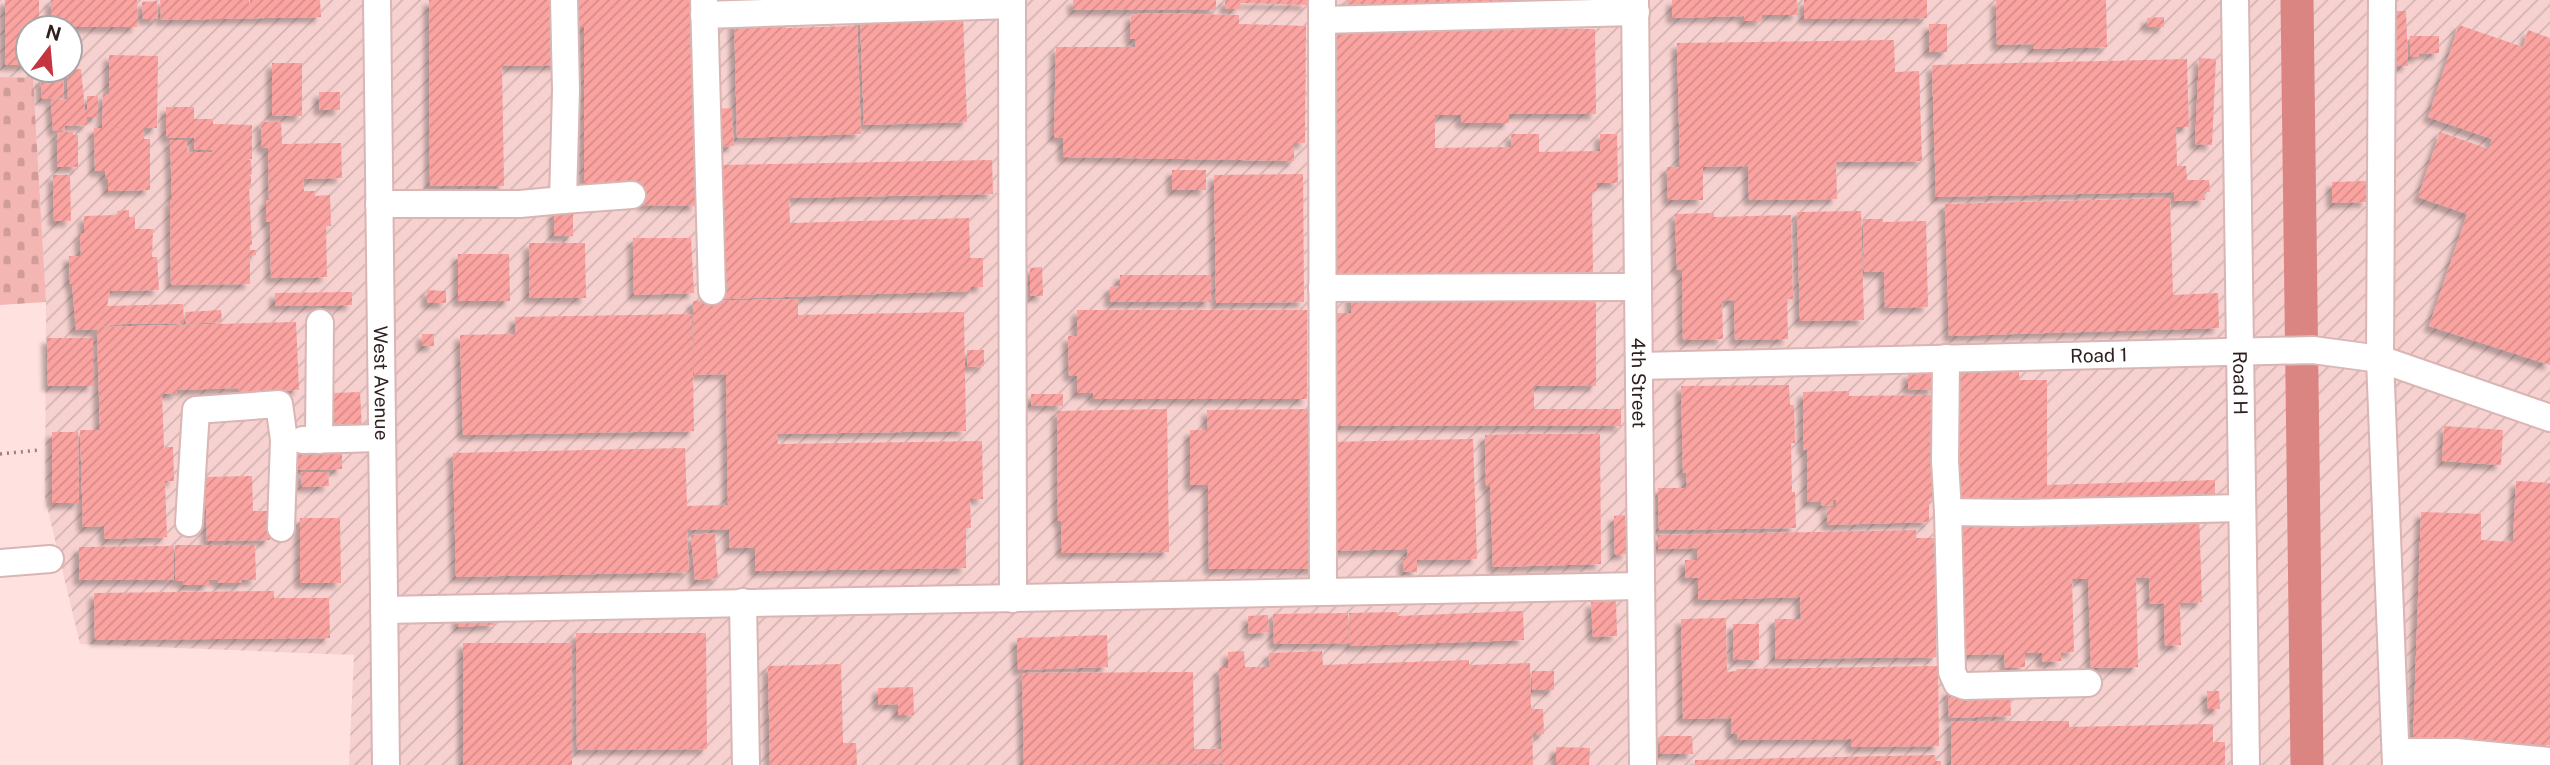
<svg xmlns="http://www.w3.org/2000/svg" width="2550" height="765" viewBox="0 0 2550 765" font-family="'Public Sans',sans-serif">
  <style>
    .industrial { fill: url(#industrial-furrows); fill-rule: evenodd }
    .cemetery { fill: url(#cemetery-stones) }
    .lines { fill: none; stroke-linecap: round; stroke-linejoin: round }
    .river { stroke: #da8582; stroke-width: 33 }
    .building { fill: url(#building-hatch); filter: url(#shadow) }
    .minor-casing { stroke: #d9b5b3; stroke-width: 30 }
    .path { stroke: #978180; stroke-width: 3.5; stroke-dasharray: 2 5; stroke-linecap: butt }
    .minor { stroke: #fff; stroke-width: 26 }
    .labels { text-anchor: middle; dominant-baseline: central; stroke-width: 5; stroke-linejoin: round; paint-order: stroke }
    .street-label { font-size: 19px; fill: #2e2120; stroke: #fff }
  </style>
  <defs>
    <pattern id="industrial-furrows" width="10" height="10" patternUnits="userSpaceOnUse" patternTransform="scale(1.75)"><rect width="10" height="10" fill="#f6d1cf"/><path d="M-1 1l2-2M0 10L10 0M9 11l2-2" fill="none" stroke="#d3b3b1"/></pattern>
    <pattern id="cemetery-stones" width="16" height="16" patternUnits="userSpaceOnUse" patternTransform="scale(1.75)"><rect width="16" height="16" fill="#f4b6b3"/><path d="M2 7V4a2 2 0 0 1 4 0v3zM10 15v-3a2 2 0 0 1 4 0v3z" fill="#d29c9a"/></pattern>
    <pattern id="building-hatch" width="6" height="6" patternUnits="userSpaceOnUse" patternTransform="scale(1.75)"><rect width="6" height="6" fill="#fba3a0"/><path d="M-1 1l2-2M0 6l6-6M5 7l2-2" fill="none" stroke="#d78c8a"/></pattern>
    <filter id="shadow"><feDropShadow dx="-5.5" dy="5.5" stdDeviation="2" flood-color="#0004"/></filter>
  </defs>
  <rect width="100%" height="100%" fill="#ffe1df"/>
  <path class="industrial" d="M0,0h2550v765h-2201l5,-110 -274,-11 -35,-146 1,-196 -13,-223 -33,-2zM28,28h42v42h-42z"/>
  <path class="cemetery" d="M0,77l33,1 13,224 -46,3z"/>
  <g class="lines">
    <path class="river" d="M2297,0l10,765"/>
  </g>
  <g class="building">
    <path d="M5,0h34v28h-11v37h-23z"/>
    <rect x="51" y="0" width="86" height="27"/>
    <path d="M160,0h89v7l1,-7h70l1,17 -160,3z"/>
    <path d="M429,0h131v65l-58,1 2,120h-74z"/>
    <path d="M571,0h122l3,206 -54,-1 -1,-22h-57v-156h-13z"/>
    <rect x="1073" y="0" width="143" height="10"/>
    <path d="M1225,0h82v5l-68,-2v6h-14z"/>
    <rect x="1347" y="0" width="195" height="9"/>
    <path d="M1672,0h125l1,15h-36v6h-18v-5l-72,2z"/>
    <path d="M1804,0h123v18l-123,1z"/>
    <path d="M1996,0h110l1,47 -74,2v-5l-36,1z"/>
    <path d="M157,1l1,18h-15l-1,-17z"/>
    <path d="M2397,11h9l2,55h-14l-1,-50h4z"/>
    <path d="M1144,13l95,2v9l67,2 -1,117h-11v18l-231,-4v-19l-9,-1 2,-90h79v-8h-5l1,-24z"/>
    <path d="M963,14l4,108 -103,3 -4,-108z"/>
    <path d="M734,16l52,6v6l71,-2 4,108 -124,4z"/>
    <path d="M2164,17v10h-17v-9z"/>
    <path d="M1508,20v9h87l1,85h-87v9h-48v-8h-26v33l77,-1 -1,-13h28v18l61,-1v-17h17l1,49h-21v8l-5,1 1,85 -255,2 -3,-250z"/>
    <rect x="1929" y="24" width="18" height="28"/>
    <path d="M2459,25l64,22 5,-17 22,8v327l-121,-39 38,-112 -49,-17 22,-65 49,17 3,-10 -64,-22z"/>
    <path d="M2410,36h29v17l-20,1v3h-9z"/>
    <path d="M1894,40l1,32 24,-1 3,90 -86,1 1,37 -88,1 -1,-34 -45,1v33h-35l-1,-33h13l-3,-124z"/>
    <path d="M109,55l49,1 -1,72h-13v11h6v51l-42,1v-12h-3v-8h-10l-1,-43h33l-25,-1 1,-33h6z"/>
    <path d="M2199,58l17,1 -4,86 -17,-1z"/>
    <path d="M2187,59l2,68h-13l1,39h9l1,14h22l1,12h-6l1,8 -31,1v-9l-238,5 -4,-132z"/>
    <rect x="272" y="63" width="30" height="53"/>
    <path d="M81,69l4,41h2v-14h11v21h-11v8l-22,1v4l-12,1 -2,-31 17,-1 -1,-29z"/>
    <path d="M63,78l1,20 -22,1 -1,-20z"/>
    <rect x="319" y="92" width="21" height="18"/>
    <path d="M166,107h28v12h19v5l39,1v34h-4l3,2 1,13 -3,2h2v10h-2l3,59h-2v5h6v5l-6,1v28l-79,1 -1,-85 18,-1h-16l-2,-59h17v12h25l1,-2 -19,-1v-11h-28z"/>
    <path d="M731,108l3,38 -15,1 -3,-38z"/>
    <path d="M261,122h20l1,22 59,-1 1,35 -39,1 1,12h11v5l15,-1 1,31h-5l1,51 -56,1 -1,-56h-4v-22h3l-1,-52h-6z"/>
    <path d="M57,132h16v3h5v32h-21z"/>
    <path d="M992,160l1,34 -204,4 1,25 179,-5 1,40h13v29h-12v4l-248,8 -5,-134z"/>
    <rect x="1172" y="170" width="34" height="20"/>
    <path d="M1303,174l1,128 -88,1 -2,-128z"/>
    <path d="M53,175h17l1,46h-17z"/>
    <path d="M2367,181v21l-35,1v-21z"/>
    <path d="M2170,198l3,97 45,-2 1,35 -270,8 -4,-132z"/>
    <path d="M129,210v7h6v12h18l-1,28h5l2,33 -49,1 -3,15 76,-2 1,19 -61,1 -27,3 200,-5 3,68 -61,2v-4l-61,2v4h-15l2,53h9l1,34h-9l2,56 -62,2 -1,-13 -21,1 -3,-97h20l-3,-100h-21l-4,-46h-2l-1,-28h12l-1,-23h4v-17l34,-1 -1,-4z"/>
    <rect x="554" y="211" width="19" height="25"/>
    <path d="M1861,211l3,109 -64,1 -3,-109z"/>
    <path d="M1714,213v4l77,-2 2,84h-6l1,40 -53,1 -1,-40 -12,1 1,38 -40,1 -1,-70h-5l-2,-56z"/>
    <path d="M1863,219h20v3l43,-1 2,86 -43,1 -1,-36h-20z"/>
    <path d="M633,238h58l3,55 -60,2z"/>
    <path d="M529,243h56l1,55h-57z"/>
    <path d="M458,254h51l1,47h-52z"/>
    <path d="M1042,267l1,29h-13v-28z"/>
    <path d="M1120,275h91v27h-101v-15l10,-1z"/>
    <path d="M427,290l19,1v12h-19z"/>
    <path d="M352,292v13l-77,1v-13z"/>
    <path d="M1351,293l245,1v92h-62v23h87v17h-284v-113h14z"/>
    <path d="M798,299v16l166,-3 2,119 -189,3 1,10 204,-3 1,58h-13l1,29h-5v40l-211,3v-23h-26v-19l-42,1 2,42 -233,5 -3,-124 232,-5 2,58 41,-1 -2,-131 -32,1 -1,-74z"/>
    <path d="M221,310l1,12 -36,2 -1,-12z"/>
    <path d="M1077,310h230v89h-214v-6h-16v-17h-8l-1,-40h9z"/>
    <path d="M692,314l2,117 -231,4 -3,-100 55,-1v-17z"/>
    <rect x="422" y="334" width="12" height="12"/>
    <path d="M47,338h46v48h-45z"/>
    <path d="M967,350h17v16l-17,1z"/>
    <path d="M1958,372h61v8h28v105l168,-5v15l-167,4 -1,-9v11h-89z"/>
    <path d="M1908,373h27l-1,17 -26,-1z"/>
    <path d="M1789,385l1,20h4l1,38h-4l1,49h3l1,36 -137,2 -1,-42h29l-1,-15h-3l-2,-87z"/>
    <path d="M1849,391v5l84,-1 1,104h-5v23l-102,3v-17h9v-8h-3v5l-12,1v-4h-14v-52h-4v-58z"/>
    <path d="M360,392l2,37 -27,1 -2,-37z"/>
    <path d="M1031,394h32v12l-32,-1z"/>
    <path d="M1167,409l2,143 -107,1 -1,-32h-3l-1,-110z"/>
    <path d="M1315,409l2,160h-108l-1,-84h-18v-55h18l-1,-20z"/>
    <path d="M2444,426l59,4 -2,35 -59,-4z"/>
    <path d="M52,432h26l1,71h-27z"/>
    <path d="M1519,434h81l1,130 -108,3 -3,-81h-4l-1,-51z"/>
    <path d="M1473,439l4,120 -60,1v12h-13l-1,-15h5l-1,-8 -74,2 -3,-109z"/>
    <path d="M292,451h50v18l-49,1z"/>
    <path d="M301,472h27l1,14 -27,1z"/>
    <path d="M252,476l1,35h16l1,29 -63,1 -2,-64z"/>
    <path d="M2516,481l34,2v262l-46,-2v3l-91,-4 8,-230 60,2v26l32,2z"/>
    <path d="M2199,513l3,89 -22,1 1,42 -16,1 -1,-43 -14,1 -1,-26h-13l2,89 -47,1 -3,-89h-16l2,73 -13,1v8l-19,1v-9h-17v14l-20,1 -1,-14 -43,1 -3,-137z"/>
    <path d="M1625,515l2,39 -12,1 -1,-39z"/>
    <path d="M300,518h40l1,65h-41z"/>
    <path d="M1916,530v8h20v119l-161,2v-40h26l-1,-22 -102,3v-22h-13v-18h12v-12l-39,1v-14z"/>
    <path d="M715,533l3,45 -23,2 -4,-45z"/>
    <path d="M175,545h80l1,35h-14v3h-23l-1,-3h-9v5h-25l-1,-4h-8z"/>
    <path d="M174,546v34h-95v-33z"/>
    <path d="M274,591v7h55l1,40 -235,2 -1,-47z"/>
    <path d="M1616,601l1,35 -24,1 -2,-35z"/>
    <path d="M1523,611l1,29 -174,6 -1,-33 48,-1v4z"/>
    <path d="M1348,613l1,30 -75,1 -1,-30z"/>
    <path d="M494,614l1,11 -37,2v-11z"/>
    <path d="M1268,615l1,17 -20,2 -1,-18z"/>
    <path d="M1726,618l1,54 9,-1 1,-2 201,-3 1,80 -88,1v-8l-113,1 -1,-6h-6v-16l-48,1 -2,-100z"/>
    <path d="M1733,624h26v36l-26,-1z"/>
    <path d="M576,633h130l1,116 -130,1z"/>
    <path d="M1107,635l1,32 -90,3 -1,-32z"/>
    <rect x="463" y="643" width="109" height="122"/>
    <path d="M1244,651l1,16h25l-1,-14 53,-2 1,14 146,-5v5l61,-2 1,46h12l1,25h-11l-1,-11 1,42h-310l-1,-13 -1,12 -197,1 -2,-92 171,-1 1,77h28l-3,-81h9v-16z"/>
    <path d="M841,664l2,79h13l1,22h-87l-2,-99z"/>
    <rect x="1532" y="671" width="22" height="19"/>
    <path d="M913,687l1,28h-16v-11l-20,1v-17z"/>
    <path d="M2010,688l1,28 -62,2 -1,-28z"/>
    <path d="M2207,691h12l1,18h-12z"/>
    <path d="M1951,721h118v6l144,-3v18h12v23h-274z"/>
    <path d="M1660,736h32l1,18h-33z"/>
    <path d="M1556,747l34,1 -1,17h-33z"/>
    <path d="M1935,755l1,6h5v4h-246v-5z"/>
  </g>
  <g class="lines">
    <defs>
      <g id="minor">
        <path id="s1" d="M377,0l9,765"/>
        <path d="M704,0l8,291"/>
        <path d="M1012,0l1,599"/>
        <path d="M1322,0l1,590"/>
        <path id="s2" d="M1635,0l8,765"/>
        <path id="s3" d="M2235,0l11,765"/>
        <path d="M2382,0l-2,359 16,406"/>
        <path d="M704,15l308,-10"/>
        <path d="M1322,20l314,-8"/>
        <path d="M563,200l69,-5"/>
        <path d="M379,204h141l43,-4 3,-110 -2,-90"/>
        <path d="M1322,288l316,-1"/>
        <path d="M1946,358l-1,103 3,51 70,1 224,-5"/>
        <path id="s4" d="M1639,366l674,-16 67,9 170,59"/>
        <path d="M303,440l79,-2"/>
        <path d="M319,440l1,-117"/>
        <path d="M1948,512l4,160 5,11 8,3 123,-3"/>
        <path d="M189,523l7,-113 83,-6 5,36 -3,88"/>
        <path d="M0,563l50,-4"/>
        <path d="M743,602l3,163"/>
        <path d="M384,610l1257,-24"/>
        <path d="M2396,752h60l94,9"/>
      </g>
    </defs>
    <use href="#minor" class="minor-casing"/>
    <path class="path" d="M0,454l40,-4"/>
    <use href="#minor" class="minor"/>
  </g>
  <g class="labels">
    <g class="street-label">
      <text stroke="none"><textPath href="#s4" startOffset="460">Road 1</textPath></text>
      <text stroke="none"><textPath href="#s1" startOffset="383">West Avenue</textPath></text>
      <text stroke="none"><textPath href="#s2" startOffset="383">4th Street</textPath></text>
      <text stroke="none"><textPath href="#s3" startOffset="383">Road H</textPath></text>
    </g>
  </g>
  <g transform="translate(49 49) rotate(16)"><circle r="33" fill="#ffffff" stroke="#aba6a6" stroke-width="2"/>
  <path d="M0-5L12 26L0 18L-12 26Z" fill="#c5353f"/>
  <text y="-10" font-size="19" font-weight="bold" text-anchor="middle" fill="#2e2120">N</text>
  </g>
</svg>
